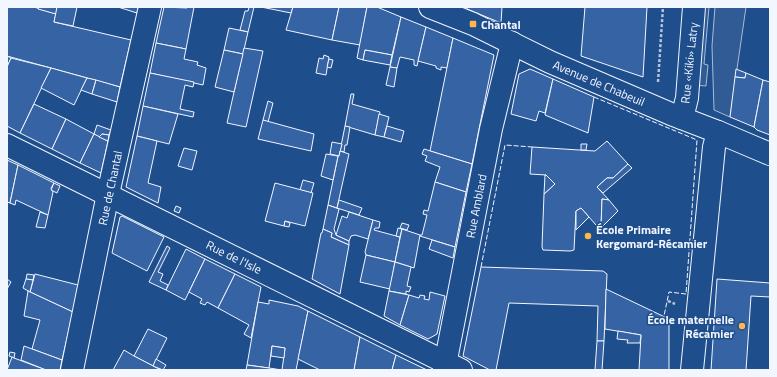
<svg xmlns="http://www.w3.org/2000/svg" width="777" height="377" viewBox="0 0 777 377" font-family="'Titillium Web',sans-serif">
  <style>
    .built { fill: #305b95; stroke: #a8bbd7 }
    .building { fill: #3563a3; stroke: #f2f6ff }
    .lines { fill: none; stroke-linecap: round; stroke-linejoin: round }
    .minor-casing { stroke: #f2f6ff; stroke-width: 24 }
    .tertiary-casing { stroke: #f2f6ff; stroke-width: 24 }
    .secondary-casing { stroke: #f2f6ff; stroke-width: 24 }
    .path { stroke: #b3c4dc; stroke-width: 2.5; stroke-dasharray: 3 2; stroke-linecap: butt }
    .minor { stroke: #1f4e8c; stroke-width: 22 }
    .tertiary { stroke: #1f4e8c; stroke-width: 22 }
    .secondary { stroke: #1f4e8c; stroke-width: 22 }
    .fence { stroke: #f2f6ff; stroke-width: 1; stroke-dasharray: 5 2; stroke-linecap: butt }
    .poi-dot { fill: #ffb74d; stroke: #1f4e8c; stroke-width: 1.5 }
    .labels { text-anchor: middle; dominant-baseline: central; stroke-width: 3; stroke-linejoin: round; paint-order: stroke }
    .poi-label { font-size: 12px; font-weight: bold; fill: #f2f6ff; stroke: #1f4e8c; text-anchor: start }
    .street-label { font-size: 12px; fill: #f2f6ff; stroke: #1f4e8c }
  </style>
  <rect width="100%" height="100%" fill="#1f4e8c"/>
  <g class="built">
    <path d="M700,7h9l-5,57 4,1 -2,21 -12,-1z"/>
    <path d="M715,7h31l-16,110 -16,-7 -2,-64z"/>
  </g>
  <g class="building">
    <path d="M7,7h27l22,7 -2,8 77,18 -11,47 -113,-31z"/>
    <path d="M39,7h18l-1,7 -18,-5z"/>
    <path d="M57,7h20l-4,19 -19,-4z"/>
    <path d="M118,7h20l-1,6z"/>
    <path d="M164,7l23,1v-1h7l-8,42 -30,-6z"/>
    <path d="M249,7h5l-6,25 -8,-2 5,-19h3z"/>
    <path d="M261,7h32l-2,6z"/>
    <path d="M293,7h46l-7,33 -46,-10z"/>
    <path d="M339,7h28l-7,38 -28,-5z"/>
    <path d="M367,7h10l24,10 -9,38 -27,-5 -2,10 -6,-2z"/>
    <path d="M467,7h35l-1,16 -34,-14z"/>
    <path d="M585,7h62l-4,70 -62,-21z"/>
    <path d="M401,17l25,10 -9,39 -3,-1v-5l-14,-3 -3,11 -7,-1z"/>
    <path d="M426,27l27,11 -6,30 -6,-1v3l-5,-2v-2l-18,-5z"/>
    <path d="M229,28l19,4 -5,22 -19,-4z"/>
    <path d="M453,38l41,17 -22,109 -42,-13z"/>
    <path d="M156,43l30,6 -2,10 14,3 -1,3 9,3 -3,17 -53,-12z"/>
    <path d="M244,48l19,3 -17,76 -19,-4z"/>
    <path d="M224,50l19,4 -9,38 -19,-5z"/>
    <path d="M365,50l27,5 -2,10 -27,-5z"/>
    <path d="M324,55l5,2 -3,18 -10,-2 3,-15 4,1z"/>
    <path d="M7,56l4,2 -4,9z"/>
    <path d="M11,58l40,10 -31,65 -13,-7v-59z"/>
    <path d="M329,59l4,1 -2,8 -4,-1z"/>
    <path d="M390,67l7,1 -3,19 -8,-2z"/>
    <path d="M51,68l36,10 -13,27 -33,-17z"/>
    <path d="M530,69l23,10 -8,34 -6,-2 -3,10 -25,-7 8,-40z"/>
    <path d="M736,69l10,4 -1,5 -10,-1z"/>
    <path d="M150,73l44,9 -1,5 -8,-2 -5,24 14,3 -1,5 -50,-11z"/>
    <path d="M746,73l17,7 -9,47 -24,-10 5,-40 10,1z"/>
    <path d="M87,78l9,2 -4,14 -11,-4z"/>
    <path d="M553,79l41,18 -6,36 -43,-18z"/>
    <path d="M96,80l24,7 -3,15 -25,-8z"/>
    <path d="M763,80l7,2v53l-13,-5 -3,-3z"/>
    <path d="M351,94h3l-2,10 28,8 -5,23 -30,-9z"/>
    <path d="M268,101l5,2 -5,19 -5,-2z"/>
    <path d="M34,104l32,15 -14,30 -32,-16z"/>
    <path d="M143,106l35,8 -9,30 -32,-8z"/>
    <path d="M379,114l10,3 -5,20 -9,-2z"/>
    <path d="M66,119l28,15 -14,29 -28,-14z"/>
    <path d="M263,120l51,14 -3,17 -53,-12z"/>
    <path d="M97,125l14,5 -2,5 -7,-1 -3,3 -5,-3z"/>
    <path d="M345,126l5,1 -3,18h-2l-1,7 -4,-1z"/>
    <path d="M387,126l17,5 -3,11 -17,-5z"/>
    <path d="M94,134l14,7 -7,32 -21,-10z"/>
    <path d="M102,134l7,1 -1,6 -9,-4z"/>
    <path d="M137,136l20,5 -9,42 13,4 -3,16 -32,-16z"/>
    <path d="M607,141l21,23 -15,14h-6l-10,9 12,13 -7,-1 -1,29h-2l-3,-3 -15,-17 -5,3 -2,39 -4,1 -27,-1 -1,-3 2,-53 11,-10 -9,-9 -16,-1 2,-27 63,4z"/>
    <path d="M332,142l10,2 -3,12 -9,-2z"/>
    <path d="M581,144h6l-1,6h-5z"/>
    <path d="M184,148l13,3 -5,19 -14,-4z"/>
    <path d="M424,149l48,15 -6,28 -31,-10 5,-15 -15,-6 2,-5 -5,-2z"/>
    <path d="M340,151l9,3 -12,54 -9,-3 10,-49h1z"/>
    <path d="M326,154l12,2 -5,24 -12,-4z"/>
    <path d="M7,160l11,5 -8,38 -3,-1z"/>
    <path d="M628,164l4,4 -29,25 -6,-6 10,-9h6z"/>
    <path d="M18,165l36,18 -3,5 2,4 -5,23 -32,-15 -1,5 -5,-2z"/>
    <path d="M545,175h1l9,9 -11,10z"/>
    <path d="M303,180l11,3 -3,10 -11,-3z"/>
    <path d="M435,182l31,10 -11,55 -35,-11v-1h2l5,-20 -4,-1 1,-4 4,1z"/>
    <path d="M54,183l6,3 -3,7 -6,-3z"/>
    <path d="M275,183l38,10 -8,33 -20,-5 -1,5 -19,-5z"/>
    <path d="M602,199l7,1 9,11 -17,17z"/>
    <path d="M339,200l23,8 -3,7 -22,-7z"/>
    <path d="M328,205l11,4 -5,20 2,6 13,6v4l-18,-8 1,-4 -9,-4z"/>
    <path d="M176,206l5,2 -2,5 -5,-2z"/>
    <path d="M581,208l8,9 -13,13v-19z"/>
    <path d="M40,212l8,3 -3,13 -9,-1z"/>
    <path d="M349,212l24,8 -5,19 -13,-4 -4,1 -2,5 -13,-6 6,-19 5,2z"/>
    <path d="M122,216l42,21 -17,34 -35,-18 8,-36z"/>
    <path d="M373,220l7,2 -1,6h-4l-1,2 26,7 -5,25 -29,-7 -1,-3z"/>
    <path d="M285,221l5,2 -1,4 -5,-1z"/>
    <path d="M402,223l7,2 -2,5 -7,-2z"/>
    <path d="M398,228l4,1 -2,8 -4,-1z"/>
    <path d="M323,229l9,4 -1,4 18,8 -9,49 -28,-15 9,-46h1z"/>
    <path d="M402,229l18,6 -6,33 -19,-6z"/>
    <path d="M432,240l23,7 -2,11 -24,-9z"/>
    <path d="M167,246l3,2 -12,24 5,2 -3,7 8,4 -2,5 -17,-8z"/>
    <path d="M186,249l19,10 -20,41 -19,-10z"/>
    <path d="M366,255l29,7 -5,27 -30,-7z"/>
    <path d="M205,259l30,15 -17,34 -11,-6 -2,3 -5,-2 2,-4 -13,-7z"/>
    <path d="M395,262l16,5 -4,19 4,1 -2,5 -3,-1v3l-17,-3z"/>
    <path d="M481,267l122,4 4,3 -3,67h-7l1,-35 -89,-3 -13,67h-6l-27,-14z"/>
    <path d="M27,274l7,1 -1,5 -7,-1z"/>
    <path d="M35,274l43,11 -5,27 -43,-20z"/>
    <path d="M235,274l26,13 -10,51 -7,-4 5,-9 -31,-17z"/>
    <path d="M7,279l4,3 -4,7z"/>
    <path d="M26,279l7,1 -3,12 -7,-4z"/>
    <path d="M717,279l53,4v14l-19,-1 -5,74h-35z"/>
    <path d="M606,289l63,30v51h-30l2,-35 -36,-6z"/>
    <path d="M28,291l45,21 -11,48 -30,-11 8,-29 -16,-4z"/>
    <path d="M389,291l20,4 -9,30 -16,-9z"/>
    <path d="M430,292l15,4 -8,38 -9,5 -28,-14 9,-30 10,3 1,-3 5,1 -1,3 5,1z"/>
    <path d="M269,300l29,6 10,5 -12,59h-14l3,-22 -13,-2 -3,22 -22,-3 11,-63 11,2z"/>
    <path d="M308,311l52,26 -6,33h-34l-22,-11z"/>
    <path d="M148,329l19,9 -14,28 -19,-10z"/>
    <path d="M618,331l23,4 -1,8h-13l1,-3 -11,-1z"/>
    <path d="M360,337l36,18 -4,15h-38z"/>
    <path d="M597,341h7l-2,29h-7z"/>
    <path d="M24,346l38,14 -2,10h-14l-25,-10z"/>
    <path d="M272,346l13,2 -1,10 -13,-2z"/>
    <path d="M124,350l10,6 27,14h-48z"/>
    <path d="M10,352l5,1 -1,5 -5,-2z"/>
    <path d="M396,355l31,15h-35z"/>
    <path d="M12,357l2,1 32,12h-39z"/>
    <path d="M156,359l10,6 -3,5 -10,-4z"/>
    <path d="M247,365l22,3 13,2h-36z"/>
  </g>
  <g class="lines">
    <defs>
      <g id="minor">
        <path d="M682,118l5,-20 7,-91"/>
        <path d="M7,145l454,225"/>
        <path d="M72,370l36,-176 42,-187"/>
      </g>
      <g id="tertiary">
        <path d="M444,370l47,-241 21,-86"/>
        <path d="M692,370l22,-223 4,-15"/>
      </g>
      <path id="secondary" d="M430,7l43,17 77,38 121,52 47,18 52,22"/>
    </defs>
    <use href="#minor" class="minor-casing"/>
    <use href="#tertiary" class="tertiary-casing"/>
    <use href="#secondary" class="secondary-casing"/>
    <g class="path">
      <path d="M658,82l5,-75"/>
      <path d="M668,301l7,3"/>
    </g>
    <use href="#minor" class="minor"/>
    <use href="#tertiary" class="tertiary"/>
    <use href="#secondary" class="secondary"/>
    <g class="fence">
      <path d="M594,97l103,43 -11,154 -17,-2 -5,24"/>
      <path d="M481,267l24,-122 27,2"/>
      <path d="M770,370v-1"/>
    </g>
  </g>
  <g class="poi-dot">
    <rect x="469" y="20" width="8" height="8" rx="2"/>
    <circle cx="588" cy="236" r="4"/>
    <circle cx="742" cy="326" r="4"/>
  </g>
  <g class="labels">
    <g class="poi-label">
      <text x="481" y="24">Chantal</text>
      <text x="596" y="229">École Primaire<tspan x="596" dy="14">Kergomard-Récamier</tspan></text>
      <text x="734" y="319" text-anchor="end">École maternelle<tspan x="734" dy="14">Récamier</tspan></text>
    </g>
    <g class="street-label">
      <text transform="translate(689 63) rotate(-84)">Rue «Kiki» Latry</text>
      <text transform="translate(599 83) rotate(23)">Avenue de Chabeuil</text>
      <text transform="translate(110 188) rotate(-78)">Rue de Chantal</text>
      <text transform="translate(476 206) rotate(-79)">Rue Amblard</text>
      <text transform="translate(234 257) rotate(26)">Rue de l'Isle</text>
    </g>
  </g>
  <rect width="777" height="377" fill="none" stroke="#f2f6ff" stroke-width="16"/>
</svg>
